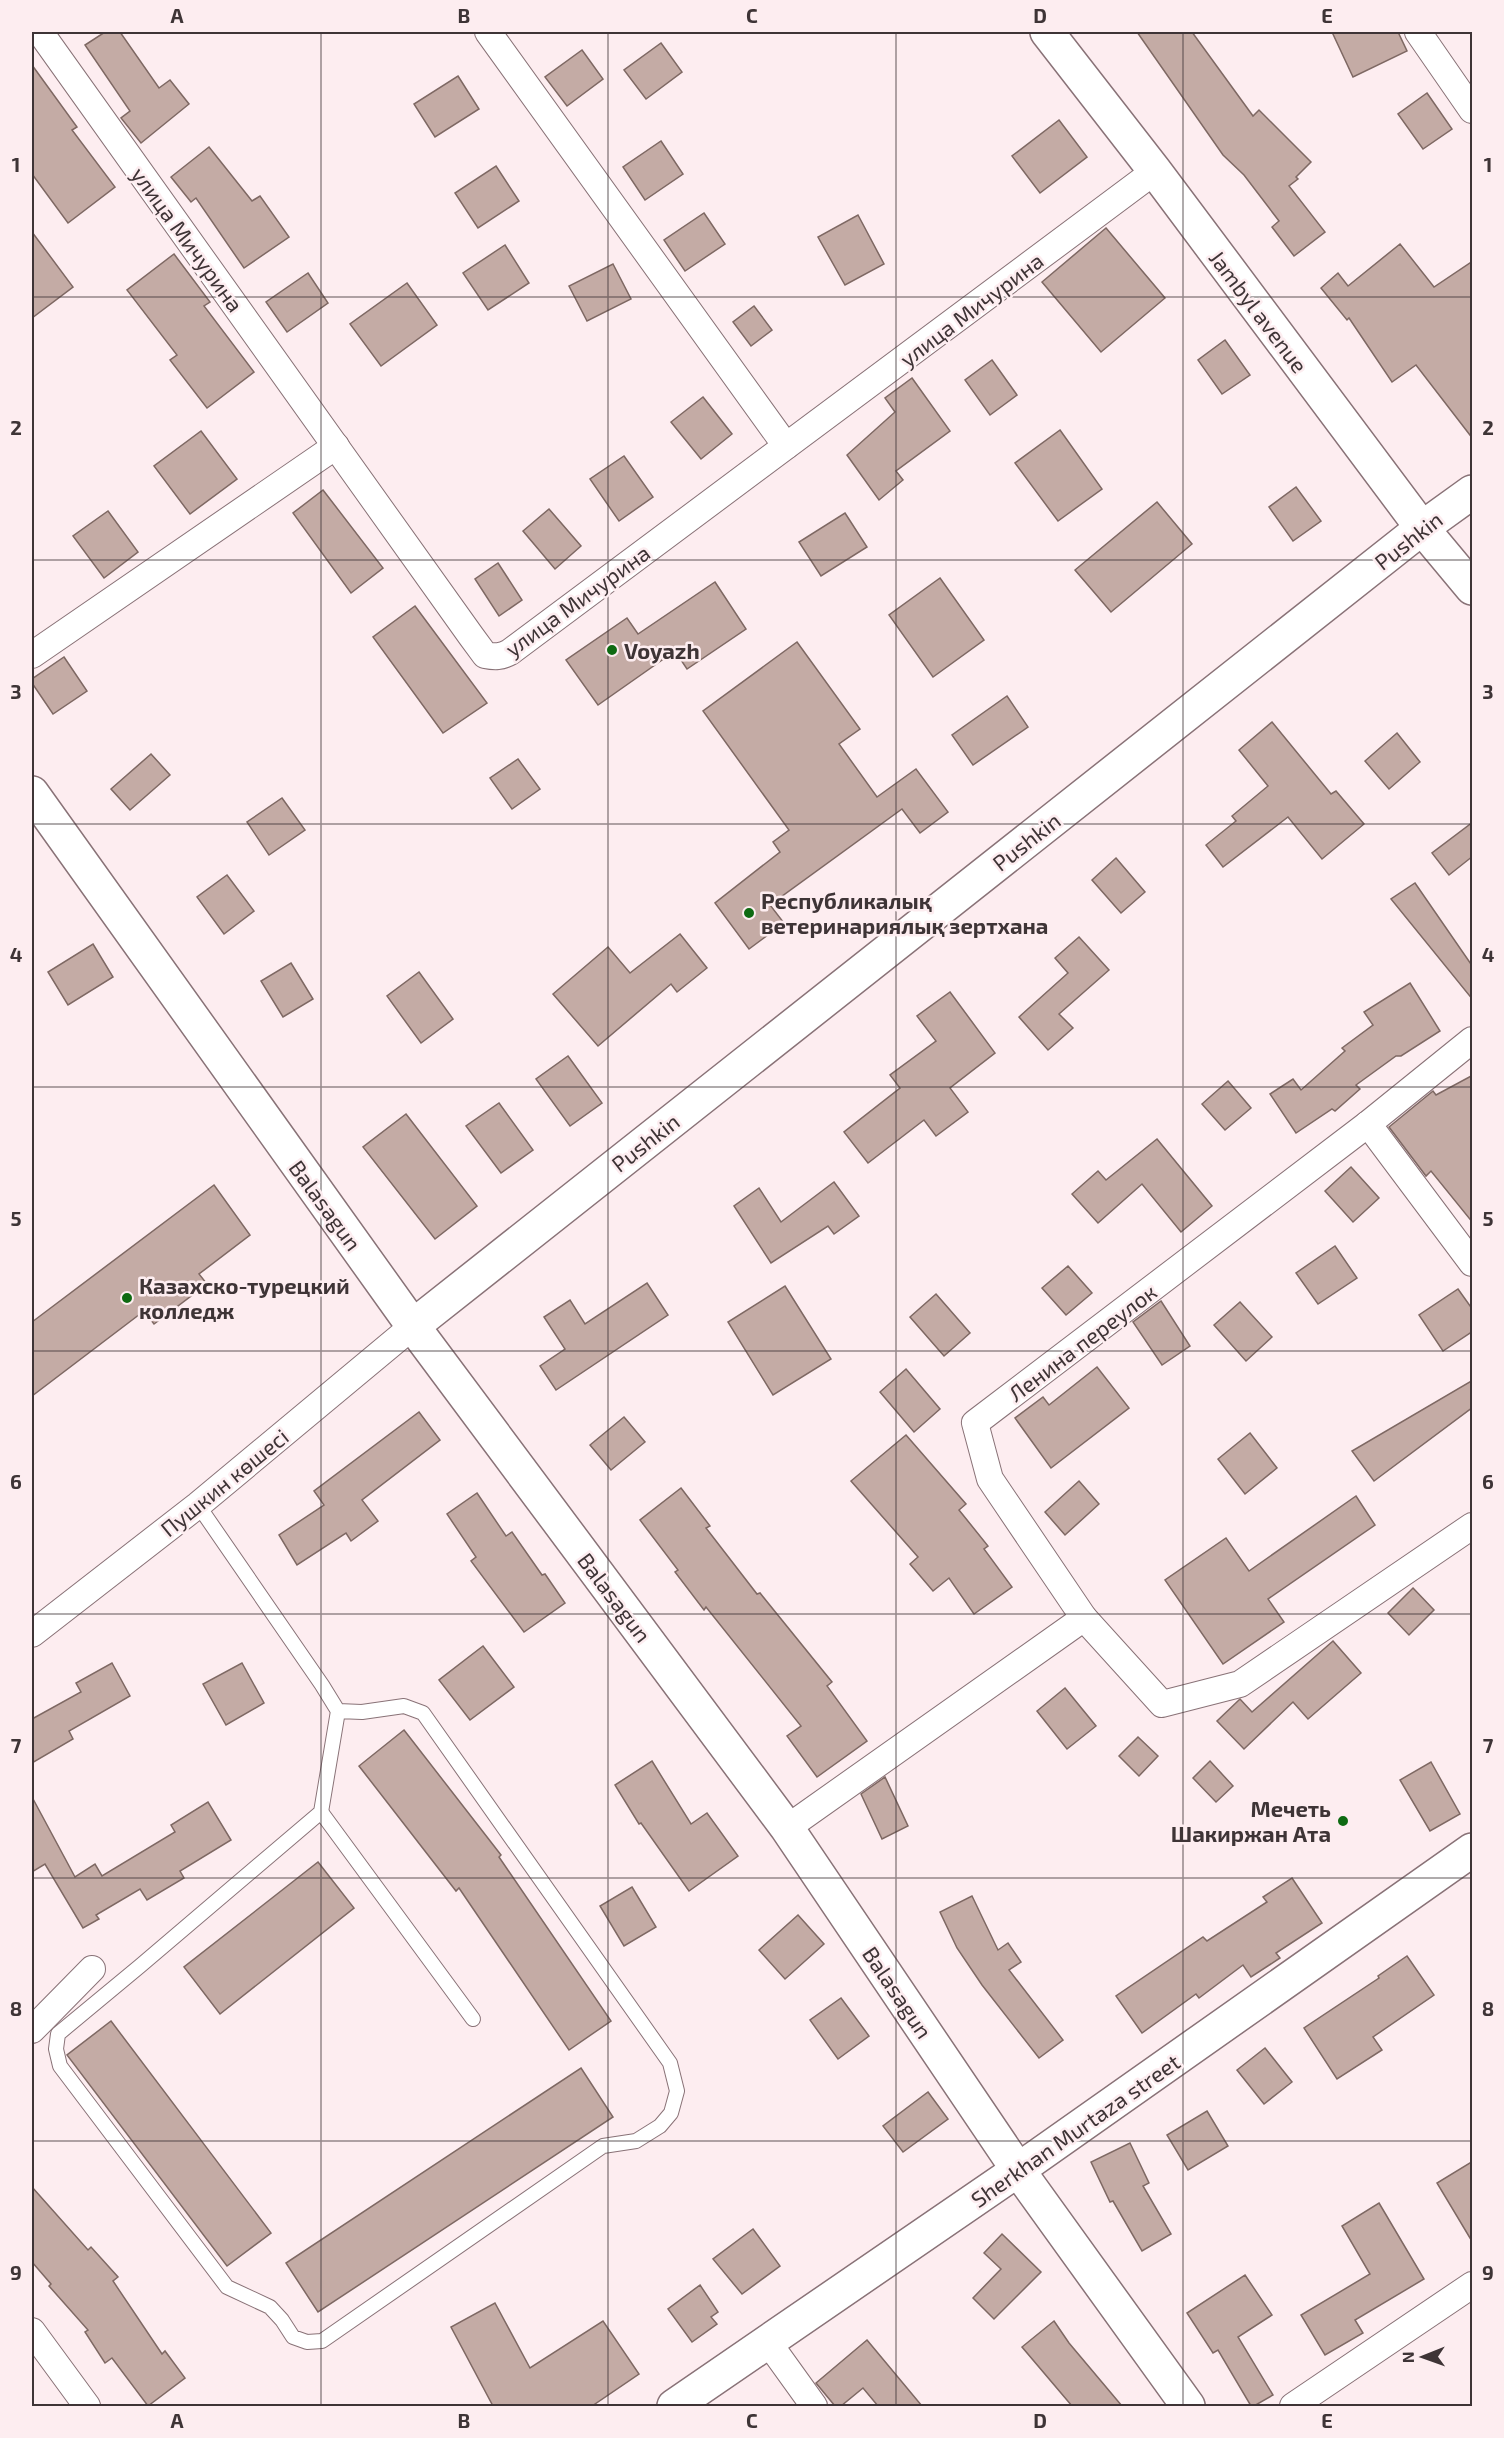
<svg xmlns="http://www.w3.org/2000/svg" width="1504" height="2438" viewBox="0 0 1504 2438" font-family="'Exo 2',sans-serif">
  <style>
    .building { fill: #c4aba5; stroke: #7e6863; stroke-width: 1.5 }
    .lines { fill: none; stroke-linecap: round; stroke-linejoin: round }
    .lane-casing { stroke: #897277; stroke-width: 16 }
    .street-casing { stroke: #897277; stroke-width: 28 }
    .secondary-casing { stroke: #897277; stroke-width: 36 }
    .primary-casing { stroke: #897277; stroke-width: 36 }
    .lane { stroke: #fff; stroke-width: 14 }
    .street { stroke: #fff; stroke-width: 26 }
    .secondary { stroke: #fff; stroke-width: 33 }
    .primary { stroke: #fff; stroke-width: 33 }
    .grid { fill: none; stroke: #3e3436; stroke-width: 1.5; stroke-opacity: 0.55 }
    .poi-dot { fill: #0e6a12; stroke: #fdedf0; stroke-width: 2 }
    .labels { text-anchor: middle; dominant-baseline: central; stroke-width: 5; stroke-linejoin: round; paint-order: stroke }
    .street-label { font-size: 22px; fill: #3e3436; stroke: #fdedf0 }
    .poi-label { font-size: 22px; font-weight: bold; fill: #3e3436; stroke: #fdedf0; text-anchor: start }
    .neatline { fill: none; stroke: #3e3436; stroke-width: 2 }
    .grid-label { font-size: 20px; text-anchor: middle; font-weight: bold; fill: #3e3436 }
  </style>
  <rect width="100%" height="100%" fill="#fdedf0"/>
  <g class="building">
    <path d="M105,32h15l39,56 11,-8 19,24 -48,39 -20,-25 9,-7 -45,-66z"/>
    <path d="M1137,32h55l61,84 6,-6 52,52 -15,15 2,2 -9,7 36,46 -31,24 -22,-29 7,-6 -35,-46 -21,-20z"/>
    <path d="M1332,32h66l9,19 -54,26z"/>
    <path d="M661,43l21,29 -36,27 -22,-29z"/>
    <path d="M582,50l21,29 -36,27 -22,-29z"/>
    <path d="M32,65l45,62 -5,3 43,57 -47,36 -36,-49z"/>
    <path d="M458,76l21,33 -44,28 -21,-33z"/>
    <path d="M1427,93l25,36 -29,20 -25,-35z"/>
    <path d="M1059,120l28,37 -47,36 -28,-37z"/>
    <path d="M661,141l22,33 -38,26 -22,-33z"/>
    <path d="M209,147l43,54 8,-5 29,41 -45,31 -48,-70 -5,4 -20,-25z"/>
    <path d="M496,166l23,35 -41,27 -23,-35z"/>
    <path d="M704,213l21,31 -40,27 -21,-31z"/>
    <path d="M858,215l26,49 -39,21 -27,-48z"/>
    <path d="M1106,228l59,70 -64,54 -59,-70z"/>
    <path d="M32,232l41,55 -41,31z"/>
    <path d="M1400,244l34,43 39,-26v178l-57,-74 -24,17 -43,-64 -2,2 -26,-32 17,-15 10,13z"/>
    <path d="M505,245l24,38 -41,27 -25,-37z"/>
    <path d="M174,254l36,48 -6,4 50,66 -47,36 -37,-48 7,-5 -50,-65z"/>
    <path d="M613,264l18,35 -44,22 -18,-35z"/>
    <path d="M308,273l20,30 -41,29 -21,-30z"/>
    <path d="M407,283l30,42 -56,41 -31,-42z"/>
    <path d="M754,306l18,24 -21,16 -18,-24z"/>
    <path d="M1225,340l25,35 -28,19 -24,-34z"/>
    <path d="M992,360l25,35 -27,20 -25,-35z"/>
    <path d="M912,378l38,53 -54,40 7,9 -24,20 -32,-45 48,-43 -10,-14z"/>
    <path d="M703,397l29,37 -31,25 -30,-37z"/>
    <path d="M1060,430l42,59 -44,32 -43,-58z"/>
    <path d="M201,431l36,48 -47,35 -36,-48z"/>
    <path d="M624,456l29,41 -34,24 -29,-42z"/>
    <path d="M1296,487l25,34 -28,20 -24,-34z"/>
    <path d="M323,490l60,78 -32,25 -58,-80z"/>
    <path d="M1157,502l35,42 -81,68 -36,-42z"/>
    <path d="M549,509l32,37 -26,23 -32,-38z"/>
    <path d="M108,511l30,41 -34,26 -31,-42z"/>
    <path d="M845,513l22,34 -46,29 -22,-34z"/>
    <path d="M498,563l24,37 -23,16 -24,-37z"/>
    <path d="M940,578l44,62 -51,37 -44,-62z"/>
    <path d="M715,582l31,47 -59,40 -12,-18 -77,54 -32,-45 61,-42 11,16z"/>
    <path d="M415,606l72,97 -44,30 -70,-96z"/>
    <path d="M797,642l63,87 -21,15 38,53 39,-28 32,43 -28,21 -18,-24 -132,96 14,18 -35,26 -34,-46 65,-51 -7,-10 16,-12 -86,-119z"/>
    <path d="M64,657l23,34 -34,23 -21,-31v-4z"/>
    <path d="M1007,696l21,31 -55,38 -21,-30z"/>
    <path d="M1272,722l59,72 5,-3 28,33 -42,35 -34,-42 -65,50 -17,-22 30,-24 -4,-5 36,-30 -29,-36z"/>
    <path d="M1397,733l23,29 -31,27 -24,-28z"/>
    <path d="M151,754l19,21 -40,35 -19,-21z"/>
    <path d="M518,759l22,30 -28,20 -22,-31z"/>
    <path d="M282,798l23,32 -36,25 -22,-33z"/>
    <path d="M1473,822v34l-24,19 -17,-22z"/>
    <path d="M1116,858l29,34 -24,21 -29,-33z"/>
    <path d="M227,875l27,36 -30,23 -27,-37z"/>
    <path d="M1415,883l58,84v33l-82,-101z"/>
    <path d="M680,934l27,34 -30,24 -6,-8 -73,62 -45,-52 55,-47 22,26z"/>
    <path d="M1079,937l30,33 -50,44 14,14 -25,22 -29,-33 49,-44 -13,-15z"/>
    <path d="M93,944l20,33 -45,28 -20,-33z"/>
    <path d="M291,963l22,36 -30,18 -22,-36z"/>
    <path d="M419,972l34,47 -32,24 -34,-47z"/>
    <path d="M1410,983l30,48 -39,25h-5l-40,29 4,4 -25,22 -3,-2 -36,24 -26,-39 23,-15 8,11 44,-39 -3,-3 31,-23 -9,-13z"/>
    <path d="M950,992l45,61 -45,35 18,24 -32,24 -12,-16 -56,43 -24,-31 56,-44 -10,-13 46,-34 -19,-25z"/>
    <path d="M568,1056l34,47 -32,23 -34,-47z"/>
    <path d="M1473,1075v148l-42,-52 -5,5 -37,-49 44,-36 3,4z"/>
    <path d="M1228,1081l23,27 -26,22 -23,-26z"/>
    <path d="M499,1103l34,47 -32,23 -35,-47z"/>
    <path d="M406,1114l71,92 -42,33 -72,-92z"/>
    <path d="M1157,1139l55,67 -31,26 -39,-48 -44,39 -26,-29 26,-23 8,9z"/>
    <path d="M1351,1167l28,31 -26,24 -28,-31z"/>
    <path d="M834,1182l25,34 -25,18 -6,-8 -57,37 -37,-57 25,-18 22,34z"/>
    <path d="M214,1185l36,50 -51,39 8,10 -53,40 -10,-13 -112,85v-74z"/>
    <path d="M1335,1246l22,32 -39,26 -22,-31z"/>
    <path d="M1068,1266l24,27 -26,22 -24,-27z"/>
    <path d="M647,1283l21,32 -112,75 -16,-24 25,-17 -21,-32 26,-17 15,24z"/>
    <path d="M785,1286l46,73 -58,36 -45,-73z"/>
    <path d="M1458,1289l15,21v21l-30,20 -24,-36z"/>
    <path d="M936,1294l34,39 -26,23 -34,-39z"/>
    <path d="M1161,1301l29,45 -28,19 -29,-43z"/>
    <path d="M1240,1302l32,35 -26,24 -32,-36z"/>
    <path d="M1097,1367l32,41 -78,60 -36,-50 28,-21 6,8z"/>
    <path d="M906,1369l34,40 -26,23 -34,-40z"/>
    <path d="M1473,1380v27l-99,74 -22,-30z"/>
    <path d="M419,1412l21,28 -78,60 16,21 -27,20 -5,-8 -49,32 -18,-30 45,-30 -10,-14z"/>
    <path d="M624,1417l21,25 -34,28 -21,-25z"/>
    <path d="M1250,1433l27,35 -32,26 -27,-35z"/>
    <path d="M906,1435l60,69 -7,6 29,36 -4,3 28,38 -38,27 -25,-36 -16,13 -23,-27 8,-7 -67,-76z"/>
    <path d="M1079,1481l20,23 -34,31 -20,-23z"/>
    <path d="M681,1488l29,38 -4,2 51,66 3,-1 72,89 -5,4 40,55 -50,36 -30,-41 14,-10 -95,-119 -2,3 -29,-38 3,-2 -38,-50z"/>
    <path d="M477,1493l29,43 6,-4 30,43 3,-1 20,29 -41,29 -53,-71 5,-4 -29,-43z"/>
    <path d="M1356,1496l19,29 -107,74 16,23 -61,42 -58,-84 61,-42 23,33z"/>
    <path d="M1413,1588l21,22 -25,25 -21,-22z"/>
    <path d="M1333,1641l28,32 -53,46 -15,-17 -49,47 -27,-28 23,-22 12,13z"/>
    <path d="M483,1646l31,41 -44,33 -31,-40z"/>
    <path d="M112,1663l18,33 -61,35 4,8 -41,24v-44l49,-27 -5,-9z"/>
    <path d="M242,1663l22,40 -38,22 -23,-41z"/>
    <path d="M1065,1688l31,38 -29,23 -30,-38z"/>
    <path d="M404,1730l97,125 -2,2 112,164 -42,29 -110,-162 -3,3 -97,-125z"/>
    <path d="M1138,1737l20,19 -19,20 -20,-20z"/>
    <path d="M652,1761l39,63 16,-11 31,43 -49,35 -48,-68 -2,1 -24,-39z"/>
    <path d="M1210,1761l23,25 -17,16 -23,-24z"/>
    <path d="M1431,1762l29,52 -30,17 -30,-51z"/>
    <path d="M885,1777l23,49 -26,13 -21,-45z"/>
    <path d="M32,1797l43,80 20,-13 7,12 73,-44 -4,-7 37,-23 23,38 -51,31 4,7 -37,22 -7,-11 -44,26 3,4 -16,9 -38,-64 -13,8z"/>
    <path d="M318,1862l36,46 -134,106 -36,-47z"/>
    <path d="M1292,1878l30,45 -46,30 4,5 -29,19 -8,-12 -44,33 -3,-4 -54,39 -26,-37 87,-59 4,4 60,-39 -4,-5z"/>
    <path d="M632,1887l24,40 -32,19 -24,-40z"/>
    <path d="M972,1896l26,54 10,-7 13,19 -12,8 54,70 -24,18 -57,-73 -25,-37 -17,-36z"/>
    <path d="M798,1915l26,29 -39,35 -26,-29z"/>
    <path d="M1407,1956l27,39 -61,42 9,13 -45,29 -33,-51 75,-50 -1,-2z"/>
    <path d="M841,1998l28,38 -31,23 -28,-39z"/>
    <path d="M111,2021l160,212 -44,33 -160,-211z"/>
    <path d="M1265,2048l27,34 -28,22 -27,-34z"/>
    <path d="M581,2068l32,49 -295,195 -32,-49z"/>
    <path d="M928,2092l20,27 -45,33 -20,-26z"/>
    <path d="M1207,2111l21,35 -40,24 -21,-35z"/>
    <path d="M1130,2143l19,40 -6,3 28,48 -29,17 -29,-50 -3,1 -19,-40z"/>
    <path d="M1473,2161v82l-36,-60z"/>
    <path d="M32,2187l56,63 3,-3 27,30 -5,4 49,73 3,-3 20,27 -37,28 -36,-48 -7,5 -20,-31 3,-2 -39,-44 2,-2 -19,-22z"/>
    <path d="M1379,2203l45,76 -69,41 8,13 -38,22 -24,-40 69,-41 -28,-48z"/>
    <path d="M753,2229l27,37 -38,28 -29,-35z"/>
    <path d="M1002,2234l39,38 -47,47 -21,-21 28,-29 -17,-16z"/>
    <path d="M1245,2275l27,40 -34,22 35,58 -19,11h-3l-33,-56 -5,3 -26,-40z"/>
    <path d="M700,2285l18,27 -7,5 6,7 -25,18 -24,-33z"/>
    <path d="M495,2303l35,65 73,-47 36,53 -47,32h-99l-42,-79z"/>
    <path d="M1054,2321l15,22 53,63h-50l-50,-59z"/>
    <path d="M867,2340l55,66h-44l-15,-18 -22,18h-6l-19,-23z"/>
  </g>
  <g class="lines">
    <defs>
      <g id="lane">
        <path d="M198,1505l124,180 16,26 -17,101 -181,154 -82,68 -2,15 4,17 167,221 43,20 12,13 11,17 14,5 15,-1 281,-195 33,-5 24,-15 11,-13 6,-22 -7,-28 -247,-350 -19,-7 -42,6 -24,-1"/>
        <path d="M321,1812l152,207"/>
      </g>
      <g id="street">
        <path d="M40,32l431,604 14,19c10,2 16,2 25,-3l645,-481"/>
        <path d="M488,32l298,414"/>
        <path d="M1418,32l54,78"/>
        <path d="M32,655l304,-209"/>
        <path d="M1368,1124l104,139"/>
        <path d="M1084,1618l-94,-139 -15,-56 393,-299 104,-84"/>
        <path d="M32,1634l166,-129 215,-179"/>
        <path d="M787,1828l297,-210 78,86 78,-20 232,-158"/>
        <path d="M32,2030l60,-61"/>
        <path d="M32,2331l55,75"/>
        <path d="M768,2342l46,64"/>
        <path d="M1293,2406l179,-121"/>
      </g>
      <g id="secondary">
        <path d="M32,793l381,533 374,502 231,342 170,236"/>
        <path d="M413,1326l1009,-798 50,-36"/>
        <path d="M674,2406l344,-236 454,-320"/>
      </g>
      <path id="primary" d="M1047,32l108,139 267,357 50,60"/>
    </defs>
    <use href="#lane" class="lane-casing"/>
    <use href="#street" class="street-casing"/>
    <use href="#secondary" class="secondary-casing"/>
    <use href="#primary" class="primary-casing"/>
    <use href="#lane" class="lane"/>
    <use href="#street" class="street"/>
    <use href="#secondary" class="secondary"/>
    <use href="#primary" class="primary"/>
  </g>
  <path class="grid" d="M321,32v2374M608,32v2374M896,32v2374M1183,32v2374M32,297h1440M32,560h1440M32,824h1440M32,1087h1440M32,1351h1440M32,1614h1440M32,1878h1440M32,2141h1440"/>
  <g class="poi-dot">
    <circle cx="612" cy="650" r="6"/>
    <circle cx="749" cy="913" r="6"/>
    <circle cx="127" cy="1298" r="6"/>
    <circle cx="1343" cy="1821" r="6"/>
  </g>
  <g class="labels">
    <g class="street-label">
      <text transform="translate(188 239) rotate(54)">улица Мичурина</text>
      <text transform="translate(971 309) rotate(-37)">улица Мичурина</text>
      <text transform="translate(1259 311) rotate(53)">Jambyl avenue</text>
      <text transform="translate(1408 540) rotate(-38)">Pushkin</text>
      <text transform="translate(577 600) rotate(-36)">улица Мичурина</text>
      <text transform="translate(1026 841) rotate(-38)">Pushkin</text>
      <text transform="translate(645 1142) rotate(-38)">Pushkin</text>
      <text transform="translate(326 1205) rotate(54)">Balasagun</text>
      <text transform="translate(1082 1342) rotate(-37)">Ленина переулок</text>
      <text transform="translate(224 1482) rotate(-39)">Пушкин көшесі</text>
      <text transform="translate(615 1597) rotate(53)">Balasagun</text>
      <text transform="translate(898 1992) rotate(56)">Balasagun</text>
      <text transform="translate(1075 2130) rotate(-35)">Sherkhan Murtaza street</text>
    </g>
    <g class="poi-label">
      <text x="624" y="650">Voyazh</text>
      <text x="761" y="900">Республикалық<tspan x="761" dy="25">ветеринариялық зертхана</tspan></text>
      <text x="139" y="1285">Казахско-турецкий<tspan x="139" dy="25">колледж</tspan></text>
      <text x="1331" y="1808" text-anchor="end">Мечеть<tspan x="1331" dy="25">Шакиржан Ата</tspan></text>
    </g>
  </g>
  <rect width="1504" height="2438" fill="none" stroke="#fdedf0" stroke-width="66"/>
  <g transform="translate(1423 2357) rotate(269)" stroke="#fdedf0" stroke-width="4.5" paint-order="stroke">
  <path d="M0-4.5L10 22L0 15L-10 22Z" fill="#3e3436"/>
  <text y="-9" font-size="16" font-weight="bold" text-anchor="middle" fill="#3e3436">N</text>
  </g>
  <rect x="33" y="33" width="1438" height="2372" class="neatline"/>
  <g class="grid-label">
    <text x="177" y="23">A</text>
    <text x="464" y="23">B</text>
    <text x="752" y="23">C</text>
    <text x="1040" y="23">D</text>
    <text x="1327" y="23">E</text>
    <text x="16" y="172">1</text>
    <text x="1488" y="172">1</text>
    <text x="16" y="435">2</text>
    <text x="1488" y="435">2</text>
    <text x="16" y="699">3</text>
    <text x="1488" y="699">3</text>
    <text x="16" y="962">4</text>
    <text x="1488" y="962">4</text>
    <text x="16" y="1226">5</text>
    <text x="1488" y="1226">5</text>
    <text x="16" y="1489">6</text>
    <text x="1488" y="1489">6</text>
    <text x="16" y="1753">7</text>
    <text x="1488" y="1753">7</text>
    <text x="16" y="2016">8</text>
    <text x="1488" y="2016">8</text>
    <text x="16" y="2280">9</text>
    <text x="1488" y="2280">9</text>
    <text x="177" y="2428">A</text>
    <text x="464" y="2428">B</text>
    <text x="752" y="2428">C</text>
    <text x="1040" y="2428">D</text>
    <text x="1327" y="2428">E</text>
  </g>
</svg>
